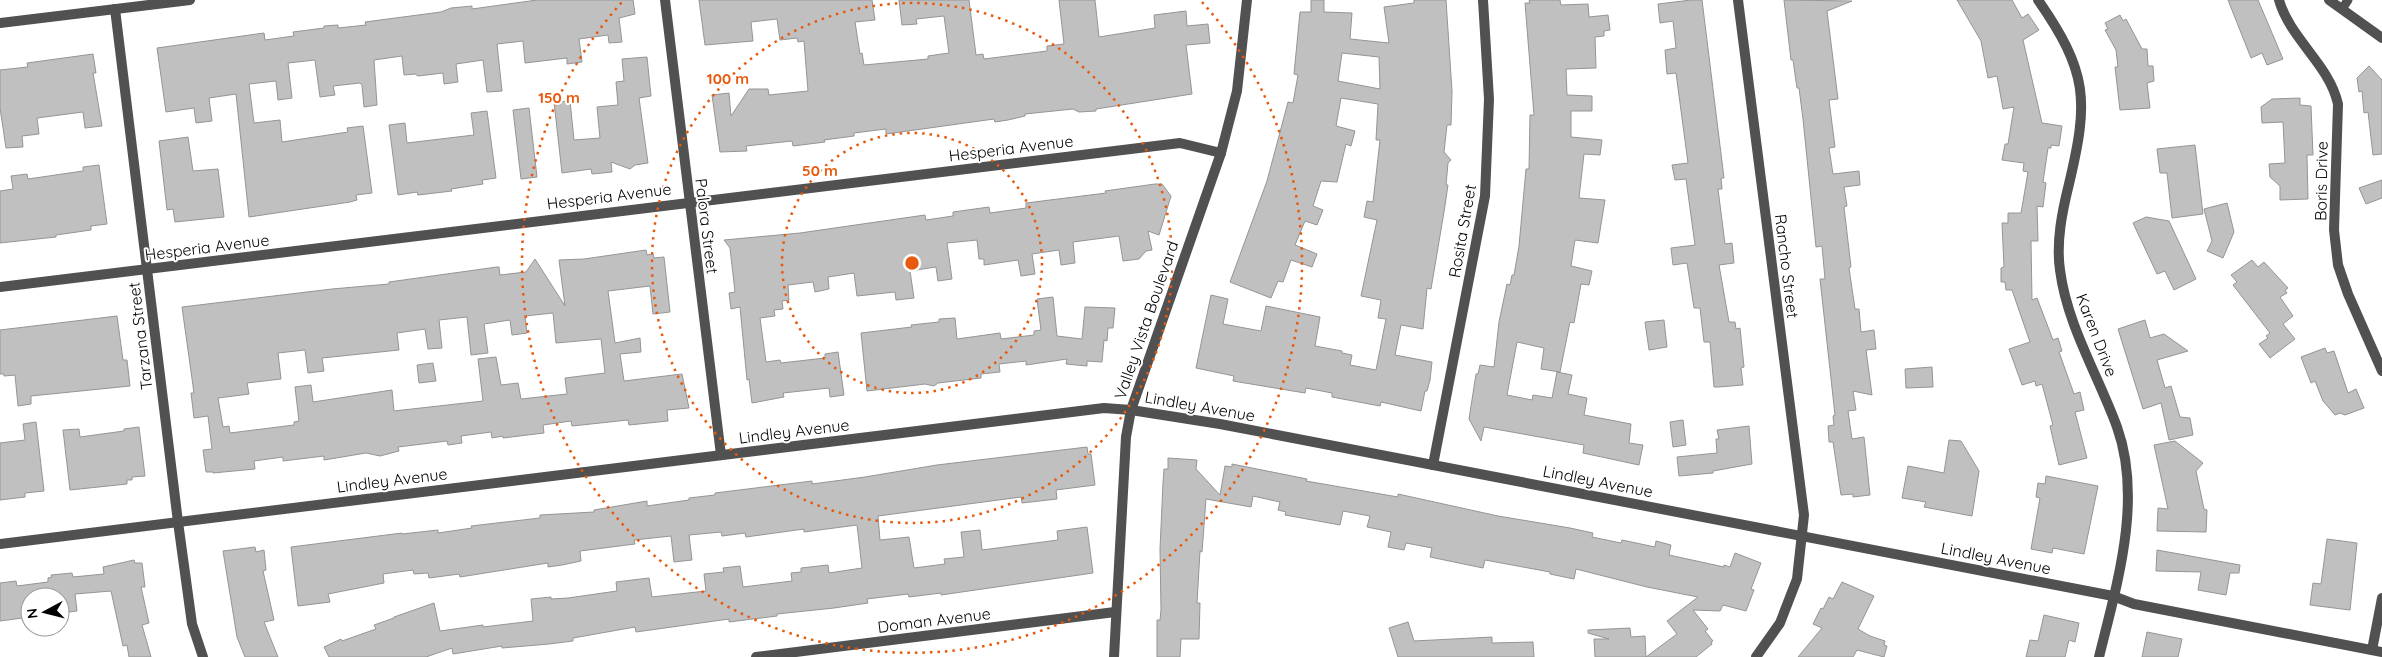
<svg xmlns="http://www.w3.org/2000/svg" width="2382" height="657" viewBox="0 0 2382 657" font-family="Quicksand,sans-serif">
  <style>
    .building { fill: #c0c0c0; stroke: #959595; fill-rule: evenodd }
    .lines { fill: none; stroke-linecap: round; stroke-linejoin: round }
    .service { stroke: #515151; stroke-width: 9 }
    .minor { stroke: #515151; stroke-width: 10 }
    .tertiary { stroke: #515151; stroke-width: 10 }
    .ring { fill: none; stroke: #e8590c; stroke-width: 2.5; stroke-dasharray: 2.5 5 }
    .labels { text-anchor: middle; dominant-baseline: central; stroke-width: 4; stroke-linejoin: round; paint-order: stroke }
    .street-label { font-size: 16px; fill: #000; stroke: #fff }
    .centre { fill: #e8590c; stroke: #fff; stroke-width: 2.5 }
    .ring-label { font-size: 15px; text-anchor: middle; font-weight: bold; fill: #e8590c; stroke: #fff; stroke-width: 4; stroke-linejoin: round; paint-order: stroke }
  </style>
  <rect width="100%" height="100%" fill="#fff"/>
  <g class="building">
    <path d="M537,0h96l2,14 -16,4 3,24 -13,1 -1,-8 -29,4 3,23 -15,2v-6l-42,5 -2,-22 -26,3 5,47 -15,1 -4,-32 -27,4 2,18 -14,2 -1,-11 -25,3 -3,-2 -11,1 -2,-19 -28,4 3,45 -13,2 -2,-22 -2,-2 -27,3 2,9 -15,2 -5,-37 -27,3 4,35 -14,2 -2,-19 -27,3 5,39 26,-3 2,22 66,-10 -1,-4 16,-2 9,67 -16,2 1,5 -7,2 -101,15 -13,-123 -27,4 3,23 -16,2 -2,-15 -28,4 -9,-64 107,-15 1,7 29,-4 -1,-4 31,-4v-2l14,-1v3l28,-3 -1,-3 76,-10 10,-4 21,-2v3z"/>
    <path d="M699,0h173l3,20 -20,2 5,32 2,-1 2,12 64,-6v-3l21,-3 -5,-37 -28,3 1,5 -15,1 -3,-25h70l7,55 7,-1 1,5 63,-8v-5l17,-2 -5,-44h36l4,37 56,-9 -1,-13 32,-4 1,15 21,-2 2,19 -24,2 6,49 -96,15v2l-17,1 -6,-3 -48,5v2l-17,4 -13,2 -1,-3 -108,15v-5l-32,4v3l-30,4 1,2 -32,4 -1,-5 -46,5 1,5 -27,1 -8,-57 17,-2 2,23 18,-27h19l1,6 39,-4 -4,-50 -6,1 -1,-4 -17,2 -3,-21 -26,3 2,19 -48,4z"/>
    <path d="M1311,0h13v12l28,1 -2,26 39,4 -5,-36 30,-4v-3h32l6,91 -1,34h-4l-3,27 7,8 -3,3 -2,22h2l-4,27 -13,77 -4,-1 -4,41 -22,-4 -6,30 37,7 -2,18 -3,11h-2l-4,20 -40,-9 -1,4 -48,-9v-4l-26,-5 -1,5 -72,-12 1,-5 -38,-8 15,-73 17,4 -5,25 38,7 5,-25 54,11 -5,29 27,5v2l10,2 -2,10 26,5 10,-51 -8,-1 3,-18 -20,-4 16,-76 -13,-3 3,-16 6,1 7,-62h-4l2,-36 -37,-6 -5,28 19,5 -4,15 -5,-2 -9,38 -16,-1 -8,25 10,4 -6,15 -12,-4 -10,24 22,9 -5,13 -21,-7 -8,22 -5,-1 -7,17 -41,-16 37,-101 21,-79 5,1 5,-28 -4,-1 6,-62h11zM1342,53l37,4 1,32 -42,-8z"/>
    <path d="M1529,0h31l1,5 27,-1 1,13 19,-2 2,15 -6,1v5l-9,1 1,31 -30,1 1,26 25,1v15h-21v26l31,3 -2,15 -16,-1 -5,44 26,2 -7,43 -23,-3 -4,26 21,5 -3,14 -8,-1 -7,39 -4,-1 -10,50 -19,-3 3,-21 -27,-6 -10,53 25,5 1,-5 19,3 5,-26 15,3 -4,19 19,4 -3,17 47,9 -2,19 14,2 -4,20 -56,-12 1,-8 -100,-18 -3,14 -12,-22 7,-45h2l2,-9 14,2 5,-45 8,-38 3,1 2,-10h2l5,-29 7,-77h3l1,-54h4l-9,-112h5z"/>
    <path d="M1691,0h11l22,178h-3l1,11h-4l7,55 7,-1 2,20 -15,2 10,57h6l1,7 4,-1 4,39 -3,1 2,17 -24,2h-5l-4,-45h-6l-4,-34h-6l-7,-45 -14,2 -2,-17 24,-3 -9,-66 -11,1 -3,-15 16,-2 -12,-90 -9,1 -2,-24 11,-2 -3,-27 -13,2 -2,-19z"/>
    <path d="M1784,0l68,1 -25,10 11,88 -9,1 6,47 -6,1 4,26 26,-3 1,14 -16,2 3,19 -3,1 7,60 -2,1 6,41h4l2,23 13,-2 2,19 -10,1 6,45 -19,-4 3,19 -8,1 4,28 12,-2 6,58 -17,2v-3l-12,1 -8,-53h-4l-1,-16 6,-1 -1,-9 2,-1 -15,-136h5l-3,-33 -6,1 -13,-128 -4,-31h-2l-4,-28h-2z"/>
    <path d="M1957,0h55l10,18 6,-4 11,16 -16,10 19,83 20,3 -3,20 -8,-1v3h-3l-5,34 3,1 -3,24 -6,-1 1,35h-7l1,59 5,-2 16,42 5,-2 4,13 -3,1 15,42 6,-2 4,18 -9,2 12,46 -28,7 -9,-39 3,-1 -11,-41 -6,2 -1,-5 -13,4 -13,-36 21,-7 -18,-52h-6l-1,-8h-4v-14l3,-1 -2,-44h6v-10h13l7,-41 -5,-1 1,-8 -22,-3 3,-16h3l6,-37 -11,2 -6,-33 -9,2 -7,-37z"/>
    <path d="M2228,0h30l25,59 -16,6 -5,-12 -11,5z"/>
    <path d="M2120,15l3,6 3,-2 16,30h5l1,17h5l1,15 -7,2 3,25 -30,2 -5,-43h3l-2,-17 -11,-20 3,-1 -3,-6z"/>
    <path d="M93,54l3,19h-3l9,53 -17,2 -2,-16 -46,6 2,16 -17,2 1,11 -17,1 -6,-40v-38l28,-3 -1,-4z"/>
    <path d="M647,57l4,39 -12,2 9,65 -13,2 -5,4 -19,-7 1,10 -20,2 -1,-5 -29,4 -8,-71 16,-1 4,39 26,-2 -3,-31 21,-2 -2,-23 8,-1 -2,-22z"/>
    <path d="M2369,66l13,14v74l-9,1 -5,-43 -4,1 -2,-22 -3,1 -2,-14z"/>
    <path d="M2300,98v7l11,1 2,49h-6l1,44 -28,1v-14l-10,-9 -1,-13 16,-1 -2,-41 -21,1 -1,-16 11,-8z"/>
    <path d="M529,108l8,69 -16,2 -8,-69z"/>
    <path d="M487,111l9,67 -14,2 1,4 -32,5 1,2 -34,4 -1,-3 -19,3 -9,-70 16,-2 2,20 67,-8 -3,-22z"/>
    <path d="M188,137l5,34 25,-2 6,48 -49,5 -2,-13 -6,1 -8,-69z"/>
    <path d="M2195,145l8,69 -31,4 -5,-45h-7l-3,-24z"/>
    <path d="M99,165l8,59 -16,2v4l-35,5v2l-56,6v-52l13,-2 -2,-13 16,-2 1,5 55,-8v-4z"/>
    <path d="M2382,180v18l-16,6 -7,-16z"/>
    <path d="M1155,184h7l9,12 -12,39 -11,-4 4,19 -6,1 -7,8 -16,2 -4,-25 -46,6 2,21 -14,2 -2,-15 -27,4 3,20 -14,2 -3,-16 -34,5v-6h-5l-2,-19 -30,3 5,36 -14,2 -2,-14 -26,4 4,27 -18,2 -1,-8 -38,4 -3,-23 -26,4 1,12 -14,3 -2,-10 -25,3 1,15 -7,1 1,8 -9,1 1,6 -15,2 6,44 14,-2 1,3 44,-5v-4l13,-2 6,43 -14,2 -1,-9 -46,5 1,4 -32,6 -3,-24 -2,1 -7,-73 -9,2 -2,-16 6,-1 -5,-44 -6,-8 76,-7 125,-18 1,5 27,-4v-4l36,-5 1,6 36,-5v-5l80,-10 -1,-2z"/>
    <path d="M2227,203l7,29 -11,26 -16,-7 5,-10 -8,-32z"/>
    <path d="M2146,217l23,4 27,58 -22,11 -9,-19 -8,3 -24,-51z"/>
    <path d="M646,250l1,5 6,-1 1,4 10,-1 6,55 -17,2 -3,-28 -42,5 7,52 25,-5 1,14 -21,2 4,27 58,-7 7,34 -22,2 1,11 -39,4 -1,-5 -56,6 -1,-5 -28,4 1,8 -41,5v-2l-11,2 -1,-6 -30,4 1,7 -14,2 -1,-4 -49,6 1,4 -19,5 -14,-3 -42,7v-4l-41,5v-4l-29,4 1,8 -42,4v-1h-7l-3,-22 9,-1 -4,-33 -14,2 -3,-25h3l-12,-86 150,-18 57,-5v-2l108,-15h2l1,8 26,-3 9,-13 30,47 -6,-46 25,-1zM553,313l3,30 45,-4 4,34 -40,5 2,16 -46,5 -3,-16 -17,2 -5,-28 -18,2 5,42 -89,10 -2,-21 -79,12 -2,-17 -16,2 4,34 -5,1v3l-64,8 -1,-7 -6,1 -5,-29 31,-4 -2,-11 34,-4 -3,-26 27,-3 3,23 16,-2 -2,-13 77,-8 -2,-17 28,-4 3,20 14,-1 -3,-28 28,-3 4,38 17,-2 -4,-29 26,-4 2,15 15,-2 -2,-17z"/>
    <path d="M2252,260l6,7 6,-5 24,26 -3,2 2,3 -7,4 13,19 -10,8 12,15 -25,19 -11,-14 9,-6 -2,-2 4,-3 -37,-48 4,-3 -6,-7z"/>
    <path d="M1053,297l4,39 25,3 3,-32 30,1 -2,20h-5l-1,13 -3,-1 -2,22 -15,-1v5l-21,-2 1,-5 -41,6v-4l-27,3 1,8 -19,2v4l-43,5 -4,3 -9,-2 -58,7 -6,-58 51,-6 -1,-2 28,-3v-3l16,-1 2,21 43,-6 1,6 33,-4v-4l7,-1 -4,-31z"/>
    <path d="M117,316l6,44h4l3,26 -99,10v8l-13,2 -3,-31 -11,1v-2h-4v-44z"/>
    <path d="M1664,320l3,27 -18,3 -4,-28z"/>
    <path d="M2145,320l5,18 14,-4 24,17 -31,9 8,28 6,-2 9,31 10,1 3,17 -24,5 -8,-37 -18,6 -25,-80z"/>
    <path d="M2325,348l2,5 7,-2 14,42 8,-4 8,19 -19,7 -5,-2 -5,2 -12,-14 -8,-20 -4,2 -10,-26z"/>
    <path d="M433,363l3,18 -17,2 -2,-18z"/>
    <path d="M1932,367l1,20 -27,1 -1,-19z"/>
    <path d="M1683,420l3,25 -13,2 -3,-25z"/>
    <path d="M36,422l8,69 -19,2v4l-25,3v-57l25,-3 -2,-16z"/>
    <path d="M1749,426l3,38 -39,7v2l-34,3 -2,-19 40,-4 -1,-14h3l-2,-9z"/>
    <path d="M139,427l6,49 -13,1v3h-5v4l-57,6 -7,-60 16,-1 1,8 44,-6v-2z"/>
    <path d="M1949,440l12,1 18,30 -7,45 -48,-9 2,-5 -24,-4 6,-32 36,7z"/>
    <path d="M2175,441l28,22 -7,8 8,38 3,1 -1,22 -49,-1 1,-23 10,1 -14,-64z"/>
    <path d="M1087,447l1,7h3l4,31 -39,5 1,9 -35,4 -1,-6 -143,19 2,24 29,-3 5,31 31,-4 -1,-5 20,-2 -3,-25 19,-2 2,20 76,-10 -1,-9 30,-4 6,46 -152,22v-2l-32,4 -1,-3 -41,5 1,4 -34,5 -57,6v2l-48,6v-3l-93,13 -1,-5 -62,11v3l-24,3 -47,4v-2l-49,8 -1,-6 -26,9h-97l-5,-10 17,-8 1,2 34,-12 -2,-4 20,-7v-1l40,-14 6,28 43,-6v2l50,-6 -2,-22 20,-2v2l17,-1 49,-7 -1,-9 33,-4 3,19 54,-6 -2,-17 20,-2 -1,-4 17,-2 3,21 49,-6 -1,-8 10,-1v-4l27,-3 1,8 33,-5 -5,-43 -53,7v-3l-58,8 -1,-4 -23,3 -1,-4 -32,3 3,25 -18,2 -3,-26 -37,4 1,4 -55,7 1,10 -19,4 -14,2v-4l-88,14 -1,-3 -30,4 -1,-5 -14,1 -1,-4 -30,4 1,9 -56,11 2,8 -32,4 -7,-59 111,-14v1l36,-4v3l34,-5 -1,-2 69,-8v-3l54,-3v-2l53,-9v5l42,-6v-2l26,-3v-2l97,-12v3l53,-7 72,-12z"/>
    <path d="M1168,458l29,2 -1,9 24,26 5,-29 7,1v-3l75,15 -1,2 92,16v-3l100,22 72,12 23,5 -1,4 29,6 1,-3 33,7 1,-6 15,4 -2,10 55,12v-2l6,2 5,-14 26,10 -10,26 3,1 -8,21 -23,-6 -3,6 -27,-1 15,19 -3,2 8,10 -2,1 1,2 -16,13h-101l-1,-18h15l-21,-6v-3l42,-2 1,9 14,-1 1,21 31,-23 -10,-13 31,-24 -51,-10 -71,-18 -2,10 -24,-5v-2l-65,-12 -2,8 -53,-11 2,-9 -26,-5 -2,7 -16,-3 3,-15 -24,-5 3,-11 -27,-5 -3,14 -55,-10 1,-3 -8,-2 2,-8 -27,-6 -2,11 -45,-8 -4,53 -2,-1 -3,52h3l-1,36h-18l-1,18h-23v-37h3l1,-10 -1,-61 3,-66 1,-14h4z"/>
    <path d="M2046,476l52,10 -14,68 -31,-6 -1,5 -21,-4 9,-51 -4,-1 2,-14 7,1z"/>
    <path d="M2327,539l30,4 -7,67 -40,-5 3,-22 8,1z"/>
    <path d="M255,547l1,5 8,-2 2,20 -3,1 11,49 -10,2 14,35h-33l-8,-20 -14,-86z"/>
    <path d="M2157,550l83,15 -1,8h-9l-4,22 -28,-5 3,-18 -45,-1z"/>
    <path d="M134,560l1,3h7l3,24h-4l8,36 -7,2 9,32h-22l-2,-12 -4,1 -12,-55 -36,3 2,17 -17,2v-16h-30v20l-30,4v-38l16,-2 1,5 31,-4v-4l4,-1 -1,-2 21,-2 1,4 31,-3 -1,-7z"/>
    <path d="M1842,582l32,14 -16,33 12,7 15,5 -1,4 3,1 -3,11 -27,-7 -4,7h-55l24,-29 -9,-4 8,-16 2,1 6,-12 4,2z"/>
    <path d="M2044,615l35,8 -4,19 -6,-2 -4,17h-39l4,-17 8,1z"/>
    <path d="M1408,622l6,19 78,-4v6l41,-1 1,15h-136l-9,-29z"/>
    <path d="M2147,632l35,7 -4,18h-36z"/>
  </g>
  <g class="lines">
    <path class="service" d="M2342,9l6,-9"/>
    <g class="minor">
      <path d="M665,0l56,455"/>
      <path d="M1738,0l66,515 -7,64 -17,44 -24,34"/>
      <path d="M2038,0c50,72 51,100 31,184 -7,28 -13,58 -9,86 7,55 38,105 57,157 26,73 0,157 -18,230"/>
      <path d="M2279,0c11,39 50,64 59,104l-4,126 4,35 10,29 34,77"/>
      <path d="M2329,0l53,38"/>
      <path d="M115,9l63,513"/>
      <path d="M0,23l190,-23"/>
      <path d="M0,287l1180,-144 41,10"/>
      <path d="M1433,465l52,-269 4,-97 -6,-99"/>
      <path d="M2372,650l10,-52"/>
      <path d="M756,657l359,-45"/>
      <path d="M1114,657l12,-220 5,-27"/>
    </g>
    <g class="tertiary">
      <path d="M1131,410l90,-257 16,-62 10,-91"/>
      <path d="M178,522l14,102 11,33"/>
      <path d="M0,544l1104,-136 27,2 89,14 893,172 21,8 248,48"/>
    </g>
  </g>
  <g class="ring">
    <circle cx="912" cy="263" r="130"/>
    <circle cx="912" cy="263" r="260"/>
    <path d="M1202 2A390 390 0 1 1 622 2"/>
  </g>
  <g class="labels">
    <g class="street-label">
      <text transform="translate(1011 148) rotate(-7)">Hesperia Avenue</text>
      <text transform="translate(2321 181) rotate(-89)">Boris Drive</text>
      <text transform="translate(609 196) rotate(-7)">Hesperia Avenue</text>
      <text transform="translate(707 226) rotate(83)">Palora Street</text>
      <text transform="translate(1462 231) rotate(-80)">Rosita Street</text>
      <text transform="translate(207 247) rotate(-7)">Hesperia Avenue</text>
      <text transform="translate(1787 266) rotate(83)">Rancho Street</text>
      <text transform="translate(1146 320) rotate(-71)">Valley Vista Boulevard</text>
      <text transform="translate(2097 335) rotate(69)">Karen Drive</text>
      <text transform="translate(140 336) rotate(-97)">Tarzana Street</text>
      <text transform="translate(1200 406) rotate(10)">Lindley Avenue</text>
      <text transform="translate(794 431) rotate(-7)">Lindley Avenue</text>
      <text transform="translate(392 480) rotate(-7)">Lindley Avenue</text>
      <text transform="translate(1598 481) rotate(11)">Lindley Avenue</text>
      <text transform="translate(1996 558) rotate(11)">Lindley Avenue</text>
      <text transform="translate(934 620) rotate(-7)">Doman Avenue</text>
    </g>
  </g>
  <circle cx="912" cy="263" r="8" class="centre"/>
  <g class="ring-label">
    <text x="728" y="84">100 m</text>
    <text x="559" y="103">150 m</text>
    <text x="820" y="176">50 m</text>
  </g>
  <g transform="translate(45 612) rotate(263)"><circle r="24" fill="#ffffff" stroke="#999999"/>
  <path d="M0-4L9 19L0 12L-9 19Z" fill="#000000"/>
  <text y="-8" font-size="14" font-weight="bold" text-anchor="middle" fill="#000000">N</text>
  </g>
</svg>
